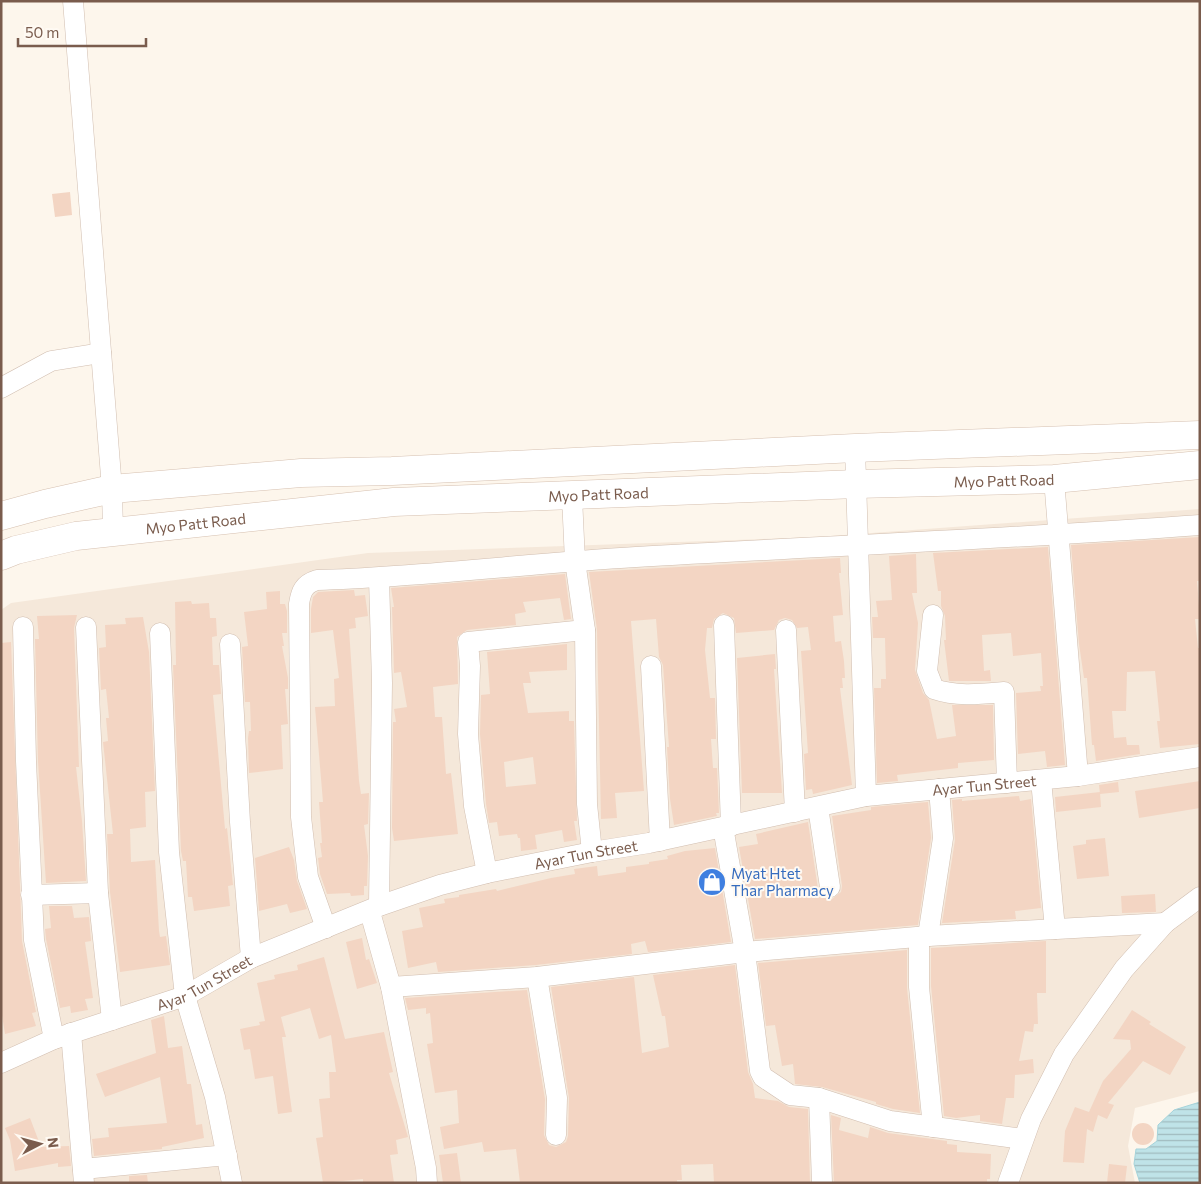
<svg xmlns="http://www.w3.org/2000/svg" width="1201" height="1184" viewBox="0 0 1201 1184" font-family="Commissioner,sans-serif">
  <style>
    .residential { fill: #f5e8da }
    .water { fill: url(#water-rules); stroke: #a5d3da }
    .building { fill: #f3d5c3; fill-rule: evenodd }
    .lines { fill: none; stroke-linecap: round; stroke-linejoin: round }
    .street-casing { stroke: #d1beb0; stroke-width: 21 }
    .secondary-casing { stroke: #d6c0b0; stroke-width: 29 }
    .street { stroke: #fff; stroke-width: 20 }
    .secondary { stroke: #fff; stroke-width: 28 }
    .labels { text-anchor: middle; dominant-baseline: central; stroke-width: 4; stroke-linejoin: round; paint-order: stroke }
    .street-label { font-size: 15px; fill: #7a5c4d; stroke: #fffaf3 }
    .shop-label { font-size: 15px; fill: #366cbe; stroke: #fffaf3; text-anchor: start }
  </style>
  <defs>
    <pattern id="water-rules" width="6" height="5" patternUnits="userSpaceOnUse" patternTransform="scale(1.25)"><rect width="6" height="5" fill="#bfe3e8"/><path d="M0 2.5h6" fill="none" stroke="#a0bbbe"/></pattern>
  </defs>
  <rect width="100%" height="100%" fill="#fdf6ec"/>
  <path class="residential" d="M1200,509v582l-65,17 -7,38 7,37h-1134v-573l10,-7 357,-50 449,-16z"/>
  <path class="water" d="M1200,1102v81h-60l-6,-19 2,-15h10l11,-8 1,-16 16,-15z"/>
  <g class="building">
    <path d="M70,192l2,23 -17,2 -3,-23z"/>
    <path d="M1200,537v44h-3l3,38h-5l3,29h2v96l-40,4 -3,-27h3l-5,-50 -28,1 -1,39h-14l2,27 12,-1 1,8h12l1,9 -44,7 -2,-16h-2l-5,-67h-3l-5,-34 -8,-99z"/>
    <path d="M1048,547l17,218 -18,2 -2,-16 -27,3 -2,-61 25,-2 -1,-5h3l-2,-33 -28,3 -2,-23 -29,2 2,36 6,-1 1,11h-42l-5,-41h2l-1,-24 -4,-10v-15h-3l-5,-38z"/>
    <path d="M916,554l1,39h-5l6,30 -3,47 8,23 6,7 8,39 19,-3 -4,-31h41l1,55 -36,3v5l-61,7 1,6 -21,2 -3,-95h7v-9h5l-1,-41h-12l-1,-21h6l-2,-16 16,-1 -3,-44z"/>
    <path d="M840,558l1,15h-2l4,42 -10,1 2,26 6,-1 3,20 1,17h-3l1,10h-3l12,97 -39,9 -1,-5 -6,1 -2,-36 4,-1 -7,-102 10,-1 -3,-23 -11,1 -5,-8 -7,-2 -6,2 -5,10 -38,3 -2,-15 -11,-5 -9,6 -2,9h-5l-2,22 5,48h5l1,41h-5l2,29h4l2,45h-3l1,3 -43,9 -4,-26 -3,-52h2l-6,-82 -4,-8 -3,-38 -25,2 13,170 -29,2 2,25 -16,1 -4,-189 -8,-58z"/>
    <path d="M565,574l6,45 -7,1 -4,-22 -37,4 3,10 -11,2 1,11 -49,5 -10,7 1,47 -25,3 2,30h7l4,57 5,-1 7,61 -64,7 -2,-13 1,-106h3l-2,-13 13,-2 -6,-35 -7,1 -2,-66h2l-3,-19z"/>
    <path d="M354,590l1,6 10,-1 3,21 -13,2 1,10 -7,1 10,152 2,13 8,-1 -1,31 -4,1 4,31 -1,30h-3v9l-13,1 -1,-3 -23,1 -7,-20 -2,-16 4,-1 -2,-14h2l-3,-41h4l-8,-95 20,-1 -1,-27 5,-1 -6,-48 -22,3v-24l2,-12 5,-5z"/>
    <path d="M280,591v13h5l2,7v22h-5l2,13h-2l6,32v11h-3l3,35 -7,1 2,44 -34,4 -1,-35 1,-7h2l-1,-29h-5l-3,-55 6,-1 -4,-34 23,-3 -1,-17z"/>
    <path d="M191,601l1,3 17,-1 1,15h6l1,18 -5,1 1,28h6l2,29 -8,1 12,134 2,-1 6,57 -5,1 2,20 -36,5 -2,-14h-4l-2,-36h-3l-2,-10 -8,-186h3l-1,-63z"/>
    <path d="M77,615l-3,13 5,139h-3l6,54 4,60 -40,2 -8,-122 -3,-122h4l-2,-23z"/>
    <path d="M143,617l6,35 6,139 -10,1 1,35 -16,2 1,33 24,-2 4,71 1,6 6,-1 4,29 -50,7 -10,-80 -3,-58h6l-10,-92 5,-1 -2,-23h3l-3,-29 -5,1 -2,-42 7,-1 -1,-22 21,-1 -1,-6z"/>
    <path d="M11,642l11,299 14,71 -4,1 4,13 -31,8 -4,-25v-366z"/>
    <path d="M567,644v26l-38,2 2,11h-8l5,30 41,-2v10h5l3,100h-3l3,19 -13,2 -2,-12 -27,5 2,14 -16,2 -1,-13h-2l-1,-4 -18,2 -2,-14 -8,1 -3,-19 -6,-70 1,-39 9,-1 -3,-42zM533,757l3,27 -30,3 -2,-25z"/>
    <path d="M775,654l1,15h-2l8,124h-40l-5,-135z"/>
    <path d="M1200,781v27l-61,10 -4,-27z"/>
    <path d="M1118,782l1,10 -19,2 -1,-9z"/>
    <path d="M1100,792l1,15 -45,5 -1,-15z"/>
    <path d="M1019,796l1,5 11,-2 10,109 -26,3 1,8 -74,4 13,-83 -3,-40 10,-1v2z"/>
    <path d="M928,802l3,36 -13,87 -163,14 -16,-92 19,-3 -2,-10 52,-12 10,67 7,9 7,1 9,-7 1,-6 -10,-70 39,-6v-3z"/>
    <path d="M1105,838l4,38 -32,3 -4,-33 13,-2v-4z"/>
    <path d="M289,847l5,13 3,21 10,28 -17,4 -3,-9 -28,7 -4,-53z"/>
    <path d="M715,848l16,94 -83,10 -3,-11 -14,3 1,10 -96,11 -98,7 -2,-10 -28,6 -6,-37 21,-4 -4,-19 26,-5 -1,-4 15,-2v-2l37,-6 1,2 54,-13 24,-4 -1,-5 23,-3 1,10 28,-4v-5l23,-3v-2l19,-3 -1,-3 18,-5z"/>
    <path d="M1155,894l1,18 -34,1 -1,-17z"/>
    <path d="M49,906h23l2,12 15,-1 2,24 -6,1 8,56 -8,1 3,11 -17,3 -1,-7 -10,2 -14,-69 -1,-10 6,-1z"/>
    <path d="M362,938l4,22 3,-1 8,24 -20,6 -11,-47z"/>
    <path d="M1046,941v52h-9l1,31h-4l-1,8 -8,-1 -6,30 14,-2 1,14 -19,2 -1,23h-8l-4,26 -22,-3v-6l-24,3 -12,-2 -13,-130v-38z"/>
    <path d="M907,950v38l13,125 -27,-4 -17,-5v-2l-54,-15 -27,-3 -2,-20 -11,2 -7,-41 -9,1 -8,-63z"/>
    <path d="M324,957l21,82 39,-7 9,40 -4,1 19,64 -12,3 2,14 -8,1 4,28h-31v-4l-40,4 -7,-45 7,-1 -4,-38 11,-1 -1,-26h7l-5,-37 -12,4 -9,-31 -29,9 5,20h-4l10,75 -14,2 -5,-38 -18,3 -5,-30 -6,1 -4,-21 20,-4 -1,-3 6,-1 -8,-38 18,-4 -1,-4 24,-5 -1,-5z"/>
    <path d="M735,965l13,107 5,12 2,14 23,3 11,6 19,2 2,74h-96l-1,-19 -32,1 1,15h-5v3h-157l-4,-34 -32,3 -2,-10 -38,7 -4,-22 19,-4 -2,-33 -22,3 -8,-49 6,-1 -3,-30 -4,1v-6l-18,2 -3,-12 122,-8 18,109 -1,36 5,10 7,2 10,-5 2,-6 1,-38 -18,-111 83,-10 8,76 27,-6 -4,-31h-3l-9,-41z"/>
    <path d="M1132,1010l19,12 -2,2 37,23 -16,28 -27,-14 -35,42 6,2 -7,14 -9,-4 -5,17 -6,-3 -3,34 -21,-1 2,-31 10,-24 14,5 14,-31 28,-32 -1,-9 -17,-1z"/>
    <path d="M164,1016l4,32 14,-2 5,38h4l5,41 6,-1 2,14 -42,9v2l-68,7 -2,-17 17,-2 -1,-9 59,-5 -7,-46 -55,20 -9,-23 60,-21 -5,-33z"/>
    <path d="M831,1115l10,3 -2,12 29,8 2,-11 18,6 59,8v3l10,1v7l34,2 -1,25h-3v4h-153z"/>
    <path d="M30,1118l11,29 28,-1 2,20 -13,1v-4l-43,8 -5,-31 -5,-12z"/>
    <circle cx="1143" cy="1134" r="11"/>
    <path d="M457,1153l4,30h-18l-4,-28z"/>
    <path d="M1109,1164l18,2 -2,17h-18z"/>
    <path d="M147,1175l1,8h-19v-7z"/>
  </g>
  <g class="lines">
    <defs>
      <g id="street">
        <path d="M73,1l39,488 1,43"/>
        <path d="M1,388l50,-27 50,-8"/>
        <path d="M855,448l11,348"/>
        <path d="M1054,479l24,297"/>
        <path d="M572,497l3,64 10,69 2,174 5,48"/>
        <path d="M933,615l-6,56 7,18c23,8 47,5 70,3l3,91"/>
        <path d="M724,625l7,201"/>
        <path d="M23,627l3,134 8,179 20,99"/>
        <path d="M86,627l12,266 14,127"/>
        <path d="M786,630l9,182"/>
        <path d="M160,633l9,219 16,144 30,101 17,86"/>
        <path d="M230,644l10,178 11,136"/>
        <path d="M651,666l9,175"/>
        <path d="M1041,780l14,149"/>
        <path d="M818,807l12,80"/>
        <path d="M723,827l22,125 15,119 3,6 27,18 29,3 71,23 133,18"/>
        <path d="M487,873l-13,-67 -6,-72 2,-68 -2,-24 117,-12"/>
        <path d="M31,895l67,-2"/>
        <path d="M379,906l3,-223 -3,-105"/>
        <path d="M370,912l21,75 35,181 1,15"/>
        <path d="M326,928l-18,-51 -7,-60 -2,-213c2,-13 5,-20 18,-24 107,-3 213,-17 319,-23 188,-11 376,-18 564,-32"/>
        <path d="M928,936l15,-98 -4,-49"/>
        <path d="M919,937v50l14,140"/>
        <path d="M537,977l20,121 -1,37"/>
        <path d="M391,987l146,-10 208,-25 183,-16 237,-13"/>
        <path d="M71,1033l13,150"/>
        <path id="s1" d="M1,1063l53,-24 131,-43 66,-38 128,-52 61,-21 47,-12 105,-21 57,-9 217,-47 212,-20 122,-19"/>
        <path d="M819,1098l3,85"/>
        <path d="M83,1169l144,-14"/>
        <path d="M1008,1183l23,-64 33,-65 60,-85 41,-46 35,-26"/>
      </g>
      <g id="secondary">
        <path d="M1,516l44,-12 67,-15 189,-16 91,-2 463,-23 345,-13"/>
        <path id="s2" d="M1,556l15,-6 60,-14 318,-34 462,-18 198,-5 146,-14"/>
      </g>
    </defs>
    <use href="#street" class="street-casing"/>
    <use href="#secondary" class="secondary-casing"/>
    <use href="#street" class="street"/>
    <use href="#secondary" class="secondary"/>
  </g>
  <defs>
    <symbol id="shop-disc" viewBox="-11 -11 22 22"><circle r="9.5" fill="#3f7fe0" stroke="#fffaf3"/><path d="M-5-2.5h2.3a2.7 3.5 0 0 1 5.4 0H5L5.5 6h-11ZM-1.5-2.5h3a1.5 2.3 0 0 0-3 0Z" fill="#fff"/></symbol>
  </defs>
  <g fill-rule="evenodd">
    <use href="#shop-disc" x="696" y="866" width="32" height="32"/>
  </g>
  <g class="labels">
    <g class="street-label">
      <text stroke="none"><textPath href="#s2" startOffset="1008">Myo Patt Road</textPath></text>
      <text stroke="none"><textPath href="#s2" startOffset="602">Myo Patt Road</textPath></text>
      <text stroke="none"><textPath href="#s2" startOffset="198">Myo Patt Road</textPath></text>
      <text stroke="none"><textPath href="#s1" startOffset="1029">Ayar Tun Street</textPath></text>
      <text stroke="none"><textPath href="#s1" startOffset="624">Ayar Tun Street</textPath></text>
      <text stroke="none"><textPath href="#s1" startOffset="219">Ayar Tun Street</textPath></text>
    </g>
    <g class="shop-label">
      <text x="731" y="873">Myat Htet<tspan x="731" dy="17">Thar Pharmacy</tspan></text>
    </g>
  </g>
  <rect width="1201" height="1184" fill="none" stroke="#7a5c4d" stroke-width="5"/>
  <g transform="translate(40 1144) rotate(84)" stroke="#fffaf3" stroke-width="4" paint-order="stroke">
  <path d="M0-4L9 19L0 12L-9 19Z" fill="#7a5c4d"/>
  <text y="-8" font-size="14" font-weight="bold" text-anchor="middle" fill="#7a5c4d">N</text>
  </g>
  <path d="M18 38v8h128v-8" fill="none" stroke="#7a5c4d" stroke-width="2.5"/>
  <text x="25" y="38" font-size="15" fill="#7a5c4d" stroke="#fffaf3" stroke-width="4" paint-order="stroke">50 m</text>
</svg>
